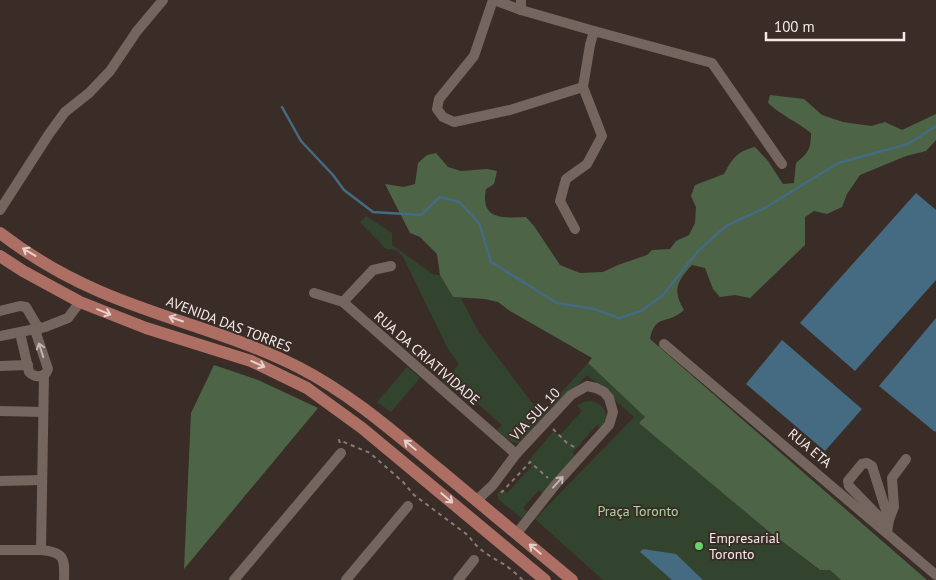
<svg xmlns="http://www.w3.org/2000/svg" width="936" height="580" viewBox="0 0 936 580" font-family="'PT Sans',sans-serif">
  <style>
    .green { fill: #32442d }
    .forest { fill: #4d6546 }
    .water { fill: #446b81 }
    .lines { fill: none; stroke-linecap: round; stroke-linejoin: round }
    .stream { stroke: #446b81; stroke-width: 2.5 }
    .path { stroke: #867b77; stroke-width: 2; stroke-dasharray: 4 4; stroke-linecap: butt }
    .minor { stroke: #75655f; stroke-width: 10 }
    .major { stroke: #ad6f63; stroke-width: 12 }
    .oneway { stroke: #e5d1cd }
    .oneway2 { stroke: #c1b5b1 }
    .poi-dot { fill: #64d467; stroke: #3a2d28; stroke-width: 2 }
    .labels { text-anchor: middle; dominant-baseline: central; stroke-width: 4; stroke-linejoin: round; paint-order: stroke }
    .street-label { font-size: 14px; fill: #f3eae7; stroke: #3a2d28 }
    .park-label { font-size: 14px; fill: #abd59e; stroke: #3a2d28 }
    .poi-label { font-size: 14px; fill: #f3eae7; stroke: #3a2d28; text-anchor: start }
  </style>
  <rect width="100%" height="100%" fill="#3a2d28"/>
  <g class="green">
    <path d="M366,216l26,17v12l42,30h6l13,22 8,1 17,33 63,84 47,-52 57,54 -5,6 127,107 52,40h11l11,10h-238l-68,-61 99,-102 -47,-42 -42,46 -26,23 -9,-3 -13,-11 5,-5 -47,-41 -5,5 -7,-6 16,-19 -11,-15 -46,-94 -6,-5 -10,-1 -26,-27z"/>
    <path d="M407,367l13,11 -29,34 -14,-10z"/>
    <path d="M592,401c17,6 16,14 10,29l-5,-5 -25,28 5,5 -33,37 -5,-5 -16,18 4,4 -5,6 -2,-1 -22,-18 -1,-5 5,-5 5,4 25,-27 -4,-5 26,-30 5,5 23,-25 -5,-5 6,-4z"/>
  </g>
  <g class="forest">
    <path d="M770,95l34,4 18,16 21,7 28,4 14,-4 17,8 34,-16v26l-10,11 -20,5 -46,19 -13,19 -5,13 -15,7 -13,-3 -9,6v28l-55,53 -15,-3 -15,2 -7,-8 -8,-21 -13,-3c-15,16 -20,25 -8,45 -16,15 -29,3 -34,29l277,241h-86l-11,-10h-10l-53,-40 -128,-107 6,-6 -57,-54 4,-5 -82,-47 -12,-9 -13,-3 -32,-2 -13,-22 -3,-21 -17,-17 -10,-4 -25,-49 19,3 11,-3 3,-21 9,-8 9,-2 12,14 13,4 26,-2 10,2 -3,13 -8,5c-6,31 16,29 40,28l8,9 26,39 20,8 23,-1 15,-7 29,-10 5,-5 18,-1 6,-8 13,-6 6,-12 1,-16 -5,-11 4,-11 29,-11c8,-15 13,-23 31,-27l13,14 15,23 11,-1 2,-20c12,-10 15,-13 15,-30 -14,-11 -30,-18 -43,-30z"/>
    <path d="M214,365l44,15 60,28 -134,161 7,-156z"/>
  </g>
  <g class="water">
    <path d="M916,193l20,17v70l-81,91 -55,-48z"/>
    <path d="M936,318v113l-1,1 -56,-46z"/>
    <path d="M782,340l80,69 -37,42 -79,-67z"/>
    <path d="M643,549l33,5 27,26h-31l-32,-28z"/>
  </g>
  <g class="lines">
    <path class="stream" d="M282,107l19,34 32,34 11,15 29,22 48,3 19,-18 19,5 20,21 12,39 66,41 37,6 25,9 22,-7 22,-16 35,-44 28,-25 39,-18 73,-45 70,-19 28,-18"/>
    <g class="path">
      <path d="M553,429l14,14 9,5"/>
      <path d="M340,443l-1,-3 31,13 33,29 11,13 55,41c7,12 19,19 31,26 8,4 16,12 23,18"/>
      <path d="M501,491l1,1 28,-30 18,16"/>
    </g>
    <g class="minor">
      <path d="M493,0l-19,56 -35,43 -2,10 6,8 11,5 56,-12 73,-23"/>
      <path d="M494,0l27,10"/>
      <path d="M521,0v10l73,21 -4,14 -7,42 19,49 -15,28 -21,15 -6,22 15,28"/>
      <path d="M594,31l118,32 70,101"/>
      <path d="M0,210l49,-76 16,-22 24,-19 21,-22 27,-40 26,-31"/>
      <path d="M314,293l29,9 173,152"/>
      <path d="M343,302l30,-32 18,-4"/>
      <path d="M0,311l20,-5 6,1 13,22"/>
      <path d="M20,333l9,39c5,5 12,6 17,1l2,-4 -13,-39"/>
      <path d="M0,336l45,-9 23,-9 12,-16"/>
      <path d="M664,344l272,231"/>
      <path d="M0,366l28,-1"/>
      <path d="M44,375l-3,175c23,2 24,8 23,30"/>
      <path d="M0,411l43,1"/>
      <path d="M0,481l42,-1"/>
      <path d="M476,501l17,-16 23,-31 55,-59 16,-9 9,2 8,4 5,6 4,14 -4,13 -53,59 -39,49"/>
      <path d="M889,520l5,-13 -2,-29 14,-19"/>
      <path d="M884,522l-35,-36 -1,-5 14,-17 5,-1 5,3 17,54 -2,12"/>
      <path d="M0,550h41"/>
      <path d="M234,580l107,-127"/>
      <path d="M346,580l62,-74"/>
      <path d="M458,580l16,-20"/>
    </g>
    <g class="major">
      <path d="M0,233c30,23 66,44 101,59 65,28 134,43 197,75 53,27 98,67 143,104 44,37 88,73 131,109"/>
      <path d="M0,256l23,15 57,31 66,26 105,33 56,27 55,40 183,152"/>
    </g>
  </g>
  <defs><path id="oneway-shaft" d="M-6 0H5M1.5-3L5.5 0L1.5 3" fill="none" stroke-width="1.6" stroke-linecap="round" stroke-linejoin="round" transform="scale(1.25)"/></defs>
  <g class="oneway">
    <use href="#oneway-shaft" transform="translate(29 252) rotate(-149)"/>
    <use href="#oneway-shaft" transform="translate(104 312) rotate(22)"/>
    <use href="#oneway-shaft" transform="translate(176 319) rotate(-161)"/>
    <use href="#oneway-shaft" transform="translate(258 364) rotate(24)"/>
    <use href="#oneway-shaft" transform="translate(410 445) rotate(-140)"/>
    <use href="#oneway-shaft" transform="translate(447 498) rotate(40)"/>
    <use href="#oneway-shaft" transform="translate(535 549) rotate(-140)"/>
  </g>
  <g class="oneway2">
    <use href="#oneway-shaft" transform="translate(41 350) rotate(-108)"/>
    <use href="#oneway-shaft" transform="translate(558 482) rotate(-48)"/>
  </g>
  <circle class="poi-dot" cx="699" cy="546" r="5"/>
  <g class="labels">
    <g class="street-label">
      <text transform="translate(229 324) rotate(21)">AVENIDA DAS TORRES</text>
      <text transform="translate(427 358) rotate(41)">RUA DA CRIATIVIDADE</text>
      <text transform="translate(535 414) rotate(-47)">VIA SUL 10</text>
      <text transform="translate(810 448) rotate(40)">RUA ETA</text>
    </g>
    <g class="park-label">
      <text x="638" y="511">Praça Toronto</text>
    </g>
    <g class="poi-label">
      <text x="709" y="538">Empresarial<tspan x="709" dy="16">Toronto</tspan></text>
    </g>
  </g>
  <path d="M766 32v8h138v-8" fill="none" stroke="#f3eae7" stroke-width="2.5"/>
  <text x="774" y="32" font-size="15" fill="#f3eae7" stroke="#3a2d28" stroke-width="4" paint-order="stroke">100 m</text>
</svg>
